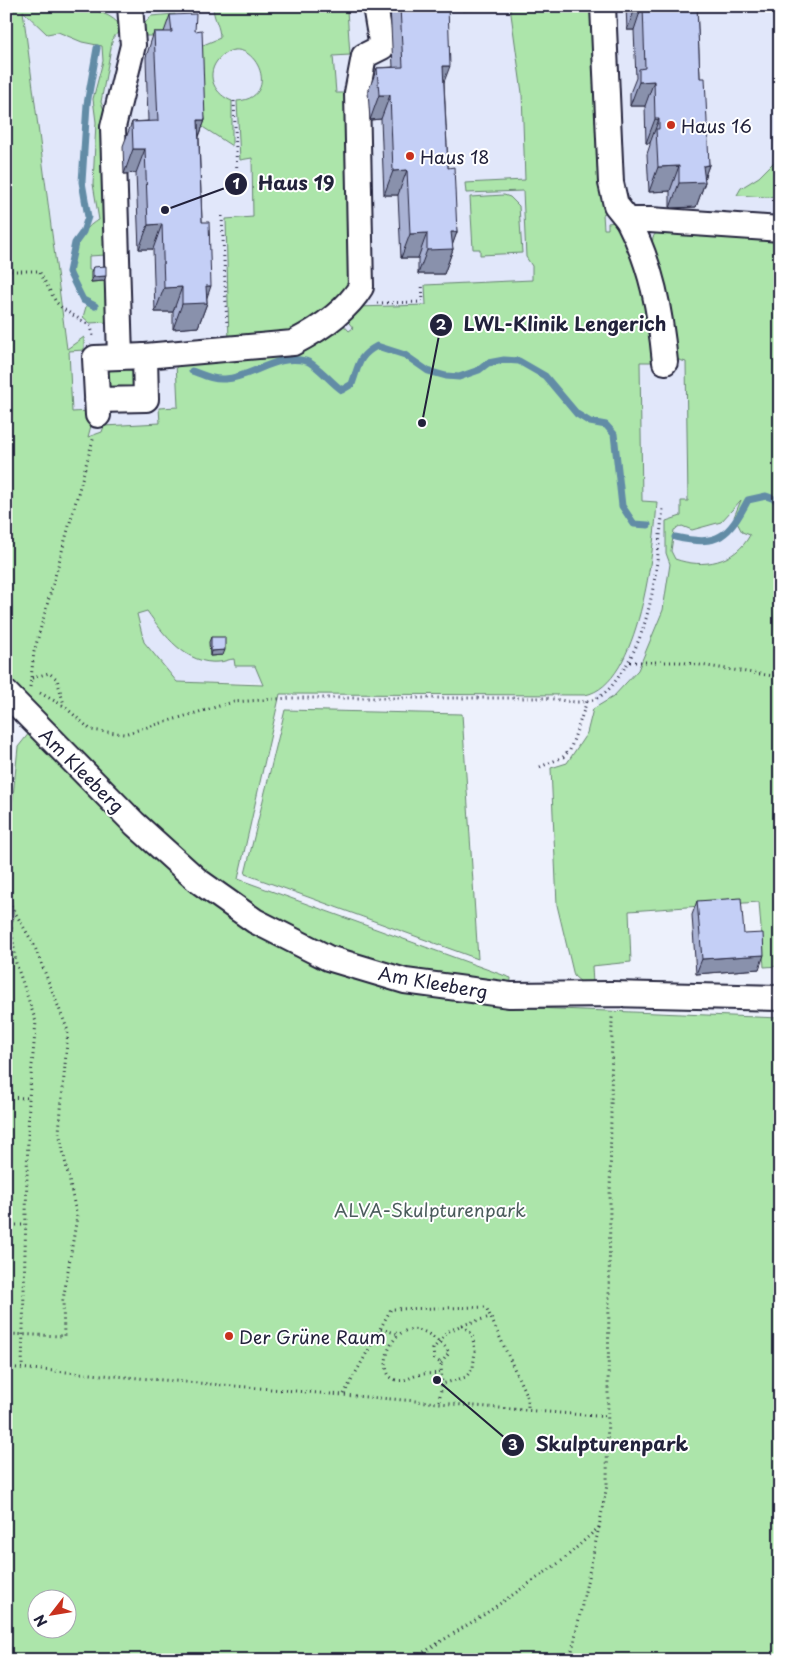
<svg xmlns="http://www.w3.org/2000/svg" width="786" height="1666" viewBox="0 0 786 1666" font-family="'Playpen Sans',sans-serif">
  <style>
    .built { fill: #e1e7fa }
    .green { fill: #ace5aa; stroke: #678472; fill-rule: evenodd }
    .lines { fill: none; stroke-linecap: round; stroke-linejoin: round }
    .stream { stroke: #628ca6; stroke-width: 7 }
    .minor-casing { stroke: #22223b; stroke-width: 28 }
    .path { stroke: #22223b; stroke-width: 3; stroke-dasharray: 1 4; stroke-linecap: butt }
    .minor { stroke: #fff; stroke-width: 24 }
    .wall { fill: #a9b2d4; stroke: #22223b }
    .shaded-wall { fill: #8991ac; stroke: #22223b }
    .building { fill: #c4cff6; stroke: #22223b }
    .poi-dot { fill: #c8321e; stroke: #fff; stroke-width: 2 }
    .labels { text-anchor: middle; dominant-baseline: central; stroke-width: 4; stroke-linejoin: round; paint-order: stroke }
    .poi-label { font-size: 18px; fill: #22223b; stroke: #fff; text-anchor: start }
    .street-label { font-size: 18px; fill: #22223b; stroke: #fff }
    .park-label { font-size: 18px; fill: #4b5c5c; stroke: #fff }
    .leader { fill: none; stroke: #22223b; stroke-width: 2 }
    .callout-dot { fill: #22223b; stroke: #fff; stroke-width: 2 }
    .mark-label { font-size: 15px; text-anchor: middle; font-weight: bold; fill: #fff }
    .callout-label { font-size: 19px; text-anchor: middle; font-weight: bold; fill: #22223b; stroke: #fff; stroke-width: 4; stroke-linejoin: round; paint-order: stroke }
  </style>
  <rect width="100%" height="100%" fill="#edf1fc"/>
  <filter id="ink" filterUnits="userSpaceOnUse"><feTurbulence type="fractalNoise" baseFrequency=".02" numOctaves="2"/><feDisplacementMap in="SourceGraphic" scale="10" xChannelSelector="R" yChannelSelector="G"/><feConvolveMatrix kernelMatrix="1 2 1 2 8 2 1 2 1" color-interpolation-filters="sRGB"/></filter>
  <g filter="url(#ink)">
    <path class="built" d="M22,6h758v818l-171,12 -14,-152 -418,-2 -33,-40 -21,-89 -21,-121 -30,20 -4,-102z"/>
    <g class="green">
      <path d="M6,6c31,0 90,-6 112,17l1,10 -6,4 -12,65 5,13v140l-17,1v14l17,-1 2,53 -18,1 -7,-6 5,-17c-28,-13 -14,-71 11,-80l-6,-36 3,-62 -3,-23 10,-38 -1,-15 -20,-4 -24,-10 -11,2 -24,-23 44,338 17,-12v13l-15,1 3,61 18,-1 3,7 -5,19 14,-5 2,-6 56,-3 -1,-15 19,-1 -2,-45 163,-42 10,11 4,-3 -10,-13 14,-8 69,-2 -1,-20 107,-5v-14l-6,-9 -3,-66 -57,2 -1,-10 60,-3 -3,-87 -12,-86 -47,4 -1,-5h129l17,206 -5,2 1,15h4v-6l7,-1 25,38 15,102h-15l2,139 15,1c-3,45 -17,183 -72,193l-305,-1 -42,185 273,99 -2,29 271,11v642h-774v-739h7l1,-4 -6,-43 4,-68 6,-59 23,-29 -35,-34zM147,611c17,24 39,54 72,51 5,0 10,-3 15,-3l1,7h20l8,19 -86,-3 -33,-40 -7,-28zM38,1598h30v30h-30z"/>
      <path d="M229,6h125l-7,4 3,45 -17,1 3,37h15l1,93 -6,1 7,96 -13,15 -41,35 -70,10 -3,-124 27,-2 -1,-59 -12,2 -3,-59c51,-3 11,-79 -20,-40 -12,16 -1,34 15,40v45l-37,-24 1,-74 24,-10c0,-12 -6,-18 -7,-30z"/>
      <path d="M175,14l1,15 -19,7h-13v-12l7,-8z"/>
      <path d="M780,156v42l-43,-3 4,-7 18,-11z"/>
      <path d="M504,195l6,2 9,9 3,47 -42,2v-6h-7l-3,-52z"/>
      <path d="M659,229l121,5v732l-16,1 -5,-65 -130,9 2,51 -39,4 1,18 -11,-1 -8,-7 -17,-71 -6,-137 16,-5 20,-30 6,-24 20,-12 25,-27 25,-60 7,-46 -4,-11v-32l15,-5v-15h7l-2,-139 -14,-4 -21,-104 2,-17zM741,500l-7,17 8,15 8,3c-15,28 -47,34 -75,24l-4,-8 3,-21 8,-4 10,4 29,-8z"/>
      <path d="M133,368l1,21 -26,2 -1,-22z"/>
      <path d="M285,710l177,4 16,245 -233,-85z"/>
    </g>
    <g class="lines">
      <g class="stream">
        <path d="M95,306l-12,-6 -14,-28 6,-29 8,-11 5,-15 -6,-35 5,-78 10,-56"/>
        <path d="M192,371c11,4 21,9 33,8 28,-2 52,-26 81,-18 11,3 25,22 36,29l10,-6c7,-19 6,-28 25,-38l28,9 23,16 18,5 13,1 20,-7 9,-7 16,-3 15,1 26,15 32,38 13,8 16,3 8,9 8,72 12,18 14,1"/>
        <path d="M675,537c44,10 53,0 73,-37l18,-4 14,5"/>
      </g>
      <defs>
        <g id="minor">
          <path d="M603,6l8,177 5,22 12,15h22l130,9"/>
          <path d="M628,220c24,46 32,90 37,142"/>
          <path d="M145,356l148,-13c25,-13 53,-31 68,-56l-4,-194 7,-37 18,-9 -7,-41"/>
          <path d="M120,357l-7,-230 20,-82 -3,-39"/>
          <path d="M97,400l49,-1 -1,-43 -50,2 3,57"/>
          <path d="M6,693l129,131 62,56 58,41 73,37 77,23 105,14 102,-1 168,4"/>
        </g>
      </defs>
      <use href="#minor" class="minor-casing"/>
      <g class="path">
        <path d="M234,101l3,73"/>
        <path d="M222,216l5,110"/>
        <path d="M6,271h33l17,31 7,7 28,17 2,10"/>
        <path d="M377,303l46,-1 -1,-19"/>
        <path d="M630,662h50l100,15"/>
        <path d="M32,678l17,-5 8,6 7,26"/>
        <path d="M30,687l4,-35 60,-216"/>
        <path d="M40,693l24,13 27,24 33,4 109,-32 58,-4h254c13,1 30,6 42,3 15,-2 24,-13 32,-25 35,-48 37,-110 44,-167"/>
        <path d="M540,767l23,-10 7,-7 17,-49"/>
        <path d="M6,897l28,48 34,86 -9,101 18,85 -14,83 1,36 -58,-2"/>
        <path d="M8,903l8,60 20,59 -7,76 -7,270"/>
        <path d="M6,1097l23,1"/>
        <path d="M6,1225h20"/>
        <path d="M462,1325l28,-8"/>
        <path d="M381,1329l18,5"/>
        <path d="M441,1363l8,-10c-4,-9 -11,-12 -19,-18 -38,-25 -57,40 -34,45 9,2 14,-3 22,-5 7,-2 16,-1 23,-2"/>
        <path d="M6,1367l602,50"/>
        <path d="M344,1394l47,-85 95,-2 42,92v9"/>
        <path d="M439,1401l3,-17 24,-7 7,-9 2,-17 -3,-17 -10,-9 -15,7 -14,17 1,10 7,4 1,21"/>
        <path d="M411,1660l74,-46 78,-54 36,-33 8,-42 5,-468"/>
        <path d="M570,1660l29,-133"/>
      </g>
      <use href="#minor" class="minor"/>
    </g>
    <g class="wall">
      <path d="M390,6h58l-4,76 4,86 9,64 -5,13 1,4 -9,25h-26v-16h-17l-3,-63h-14l-3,-76 -11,1 -2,-28 9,-24 16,-1z"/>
      <path d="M626,6h71l3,72 9,87 -5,13 1,4 -9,25 -26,1v-17l-21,1 -2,-38 3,-9v-2h-4l-1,-37h-15v-13l6,-15 -2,-48h-7z"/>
      <path d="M170,15l25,16 10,89 -6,17 3,85 5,81 -9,24 -25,2v-17h-18l-2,-63h-14l-3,-76 -12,1 -1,-28 9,-24 16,-1 -2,-64 8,-25h10z"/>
      <path d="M93,267l11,14 -13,1v-10z"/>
      <path d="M211,637l12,18 -13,1 -1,-14z"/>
      <path d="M697,901l47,33 15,35 -63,5 -4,-59z"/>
    </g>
    <g class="shaded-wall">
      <path d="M636,6h6l-8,24h-7z"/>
      <path d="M443,66h7l-9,24z"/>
      <path d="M654,81l-9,25h-15l9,-24z"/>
      <path d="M379,95h11l-9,24 -11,1z"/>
      <path d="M655,119h4l-9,24h-4z"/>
      <path d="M198,120h7l-9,24z"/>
      <path d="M133,149h12l-9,24 -12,1z"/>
      <path d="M709,165l-6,17h2l-9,25 -26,1 9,-25 24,-17z"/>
      <path d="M679,166l-9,25 -21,1 9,-25z"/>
      <path d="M407,170l-9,25h-14l9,-24z"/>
      <path d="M162,224l-9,25h-14l9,-24z"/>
      <path d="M451,232h6l-6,17h2l-9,25h-26l9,-24z"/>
      <path d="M427,233l-9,25h-17l9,-24z"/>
      <path d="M106,276l-2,5 -13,1 2,-5z"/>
      <path d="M206,286h5l-6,17h2l-9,24 -25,2 9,-25z"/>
      <path d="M182,287l-9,25h-18l9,-24z"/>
      <path d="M225,650l-2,5 -13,1 1,-5z"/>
      <path d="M10,940l-2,4 -2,2v-4z"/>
      <path d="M764,955l-5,14 -63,5 6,-15z"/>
    </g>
    <g class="building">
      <path d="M400,6h48l2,60h-7l5,102 6,-1 3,65h-6l2,17 -26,1v-17l-17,1 -3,-64 -14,1 -3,-76h-11l-2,-27 26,-1z"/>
      <path d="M643,6h54l3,72h5l4,87 -6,1 2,16 -26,1v-17l-21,1 -2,-38h3v-10h-4l-1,-38 -15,1v-13l6,-1z"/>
      <path d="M196,14l-1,17 7,-1 3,90h-7l4,102h7l2,64h-5l1,17 -25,1v-17l-18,1 -2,-64 -14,1 -3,-76h-12l-1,-27 26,-1 -4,-89h18l-2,-17z"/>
      <path d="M106,266v10l-13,1v-10z"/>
      <path d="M211,637h14v13l-14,1z"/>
      <path d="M741,898l3,36 19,-1 1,22 -62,4 -5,-58z"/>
      <path d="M6,928l5,6 -1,6 -4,2z"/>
    </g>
  </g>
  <g class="poi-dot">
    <circle cx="671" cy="125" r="5"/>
    <circle cx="410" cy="156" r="5"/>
    <circle cx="229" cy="1336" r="5"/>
  </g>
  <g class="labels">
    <g class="poi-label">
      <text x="681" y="125">Haus 16</text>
      <text x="420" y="156">Haus 18</text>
      <text x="239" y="1336">Der Grüne Raum</text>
    </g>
    <g class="street-label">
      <text transform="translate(82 770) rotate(45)">Am Kleeberg</text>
      <text transform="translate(433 982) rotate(10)">Am Kleeberg</text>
    </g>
    <g class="park-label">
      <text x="430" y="1209">ALVA-Skulpturenpark</text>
    </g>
  </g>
  <path class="leader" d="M165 210L236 184M422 423L441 325M437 1380L513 1445"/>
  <g class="callout-dot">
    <circle cx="165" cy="210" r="5"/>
    <circle cx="422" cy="423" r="5"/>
    <circle cx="437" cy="1380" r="5"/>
    <circle cx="236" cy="184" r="12"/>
    <circle cx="441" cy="325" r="12"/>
    <circle cx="513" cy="1445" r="12"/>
  </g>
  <g class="mark-label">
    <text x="236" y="189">1</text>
    <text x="441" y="330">2</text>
    <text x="513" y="1450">3</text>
  </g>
  <g class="callout-label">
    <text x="296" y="190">Haus 19</text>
    <text x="565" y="331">LWL-Klinik Lengerich</text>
    <text x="612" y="1451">Skulpturenpark</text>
  </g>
  <rect width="786" height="1666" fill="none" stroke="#fff" stroke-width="25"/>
  <rect x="12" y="12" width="761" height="1641" fill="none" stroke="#22223b" stroke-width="2" filter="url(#ink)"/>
  <g transform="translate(52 1614) rotate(239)"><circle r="24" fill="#ffffff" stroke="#a7a7b1"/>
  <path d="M0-4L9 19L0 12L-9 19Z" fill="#c8321e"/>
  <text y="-8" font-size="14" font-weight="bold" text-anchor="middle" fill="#22223b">N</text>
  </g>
</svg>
